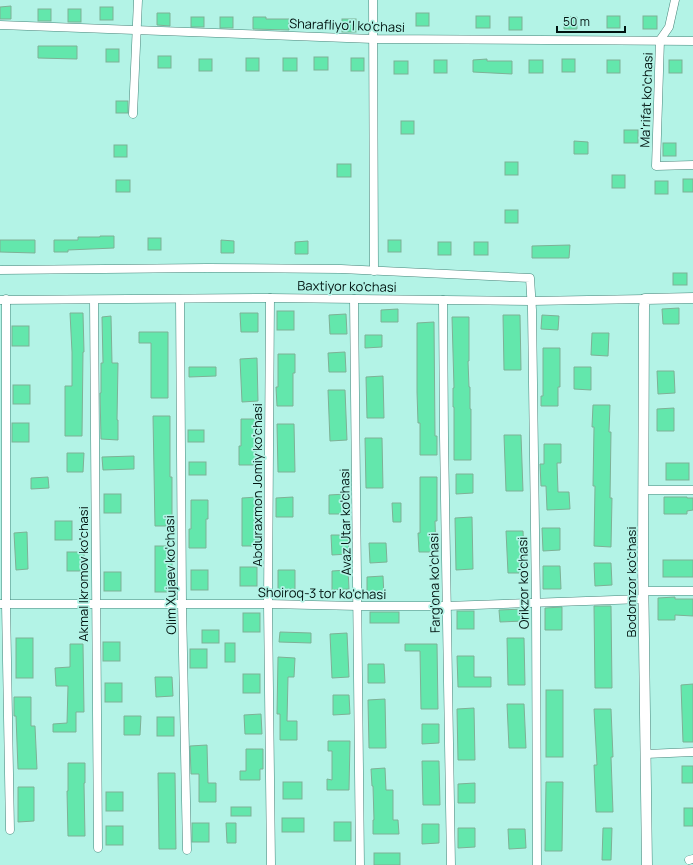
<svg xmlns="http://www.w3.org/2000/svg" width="693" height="865" viewBox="0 0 693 865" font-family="Manrope,sans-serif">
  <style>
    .building { fill: #63e7ac; stroke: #7eb196 }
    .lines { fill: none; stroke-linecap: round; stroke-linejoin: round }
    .minor-casing { stroke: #47857a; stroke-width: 9 }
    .tertiary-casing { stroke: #47857a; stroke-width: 11 }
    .minor { stroke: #fff; stroke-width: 8 }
    .tertiary { stroke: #fff; stroke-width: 10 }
    .labels { text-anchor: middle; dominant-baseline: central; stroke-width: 3.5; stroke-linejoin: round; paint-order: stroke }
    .street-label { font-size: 13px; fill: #001310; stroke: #b3f3e6 }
  </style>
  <rect width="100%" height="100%" fill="#b3f3e6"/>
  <g class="building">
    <path d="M11,6v13h-11v-12z"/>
    <rect x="100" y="7" width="13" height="13"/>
    <rect x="38" y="9" width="13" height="12"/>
    <rect x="68" y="9" width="13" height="13"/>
    <path d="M157,13h13v13l-13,-1z"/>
    <rect x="416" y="13" width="13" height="13"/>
    <rect x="476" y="16" width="14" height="12"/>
    <path d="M564,16l13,1v12h-13z"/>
    <rect x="607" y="16" width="13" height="12"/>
    <rect x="643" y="16" width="14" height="13"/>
    <rect x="191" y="17" width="13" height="10"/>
    <rect x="220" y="17" width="13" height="11"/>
    <path d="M253,17h13v2h23v11l-36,-1z"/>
    <rect x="509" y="17" width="13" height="13"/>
    <rect x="342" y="19" width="14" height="13"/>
    <path d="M38,46h39v13l-39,-1z"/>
    <rect x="106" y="49" width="13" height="13"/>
    <rect x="158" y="56" width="13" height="12"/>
    <rect x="314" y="57" width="14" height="13"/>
    <rect x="246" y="58" width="13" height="13"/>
    <rect x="283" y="58" width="14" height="13"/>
    <rect x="351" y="58" width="13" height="13"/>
    <rect x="199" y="59" width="13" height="12"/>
    <path d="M487,59v2h25v13l-39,-2v-12z"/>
    <rect x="562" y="59" width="13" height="13"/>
    <rect x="434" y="60" width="13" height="13"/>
    <rect x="529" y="60" width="14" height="13"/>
    <rect x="607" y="60" width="13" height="13"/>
    <rect x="669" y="60" width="13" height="13"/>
    <rect x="394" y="61" width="14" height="13"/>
    <rect x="116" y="101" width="12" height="12"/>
    <rect x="401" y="121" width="13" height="13"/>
    <rect x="624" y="130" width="14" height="13"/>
    <path d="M574,141l14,1v12h-14z"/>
    <rect x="663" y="143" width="13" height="13"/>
    <rect x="114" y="145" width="13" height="12"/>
    <rect x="505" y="162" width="13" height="13"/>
    <rect x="337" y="164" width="14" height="13"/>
    <rect x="612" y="175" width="13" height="13"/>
    <rect x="683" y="179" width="10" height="13"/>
    <rect x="116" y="180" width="14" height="12"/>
    <rect x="655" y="181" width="13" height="13"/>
    <rect x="505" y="210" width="13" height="13"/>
    <path d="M100,236h14v12l-46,2v2h-14v-12h24v-3h22z"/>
    <rect x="148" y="238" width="13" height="12"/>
    <path d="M0,240h35v13l-35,-1z"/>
    <path d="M221,240l13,1v12h-13z"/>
    <rect x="388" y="240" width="13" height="12"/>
    <path d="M308,241v13h-13v-12z"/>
    <rect x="438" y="242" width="13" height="13"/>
    <rect x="474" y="242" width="14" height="13"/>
    <path d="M570,245l-1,13h-37v-12z"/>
    <rect x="673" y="273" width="14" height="12"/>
    <path d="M679,308v16h-16l-1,-15z"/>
    <path d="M398,309v13h-17v-12z"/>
    <rect x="277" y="311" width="17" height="19"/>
    <path d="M70,313h13l1,39h-1l-1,84h-17v-50h7v-34z"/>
    <path d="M240,313h18v19h-17z"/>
    <path d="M346,314l1,20h-17l-1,-19z"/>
    <path d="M503,315h17l1,55h-17z"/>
    <path d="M542,315l17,1 -1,14 -17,-1z"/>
    <path d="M111,316l1,47h6l-1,57h1v20l-17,-1 -1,-46h1v-30h2l-1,-46z"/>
    <path d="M452,317h17v44h-1l1,26h1v22h1v51h-17v-53h-1v-19h1z"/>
    <path d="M434,322l1,114h2v19h-17v-32h-2l-1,-31v-69z"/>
    <rect x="12" y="326" width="17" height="20"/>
    <path d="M139,332h29v66h-17v-55h-12z"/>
    <path d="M592,333h17l-1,23 -17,-1z"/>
    <path d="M365,335h17v12l-17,1z"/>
    <path d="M543,348h17v39h-2v19h-17v-10h2z"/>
    <path d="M345,352l1,20h-17l-1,-19z"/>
    <path d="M278,354h17v19h-2v33h-16l-1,-19h2z"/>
    <path d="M257,358l1,43 -16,1 -2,-43z"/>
    <path d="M189,367h27v9l-27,1z"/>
    <path d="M574,367h17v23l-17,-1z"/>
    <path d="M657,371h17l1,22 -17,1z"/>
    <path d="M383,376l1,42h-17l-1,-41z"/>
    <rect x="13" y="385" width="17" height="19"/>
    <path d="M328,390h17l2,50 -17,1z"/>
    <path d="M593,405h17l-1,27h2l-1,66h2l-1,49 -17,-1 1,-60h-2l1,-59h-2z"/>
    <path d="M674,408v23h-17v-22z"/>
    <path d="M153,416h17v61h2v49h-17z"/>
    <path d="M241,419h17v19h-2v27h-17v-19h2z"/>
    <rect x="12" y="423" width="17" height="19"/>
    <path d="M277,424h17l1,48h-17z"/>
    <rect x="188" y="430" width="16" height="12"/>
    <path d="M504,435h17l2,56h-17z"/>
    <path d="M365,438h17l1,50h-17z"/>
    <path d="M544,444h17v19h-4l1,29h11l1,17 -23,1 -1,-24h-5l-1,-22h4z"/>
    <path d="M67,453h17l-1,19h-16z"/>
    <path d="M134,456v13l-31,1 -1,-13z"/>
    <rect x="189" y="462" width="17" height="13"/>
    <rect x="666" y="463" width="23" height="17"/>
    <path d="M456,474h17v19l-17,1z"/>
    <path d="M48,477l1,11 -18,1v-11z"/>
    <path d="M420,477h17v44h-2l1,31h-17l-1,-19h2z"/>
    <rect x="104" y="494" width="17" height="19"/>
    <path d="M346,494v20h-17v-19z"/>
    <path d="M259,497v49h-17v-48z"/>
    <path d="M293,497v20h-17v-19z"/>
    <path d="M664,497h23v1h6v12l-6,1v3h-23z"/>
    <path d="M191,500h17v19h-2v29h-17v-19h2z"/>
    <path d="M392,503h9v19h-8z"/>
    <path d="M472,517l1,52 -17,1 -1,-52z"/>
    <rect x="55" y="521" width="17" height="19"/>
    <path d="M542,528h18v22l-17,1z"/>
    <path d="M506,531h17l2,42h-17z"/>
    <path d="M27,532l1,37 -12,1 -2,-37z"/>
    <path d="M331,535h17l1,19 -17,1z"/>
    <path d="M369,543h17l1,19 -17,1z"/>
    <rect x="155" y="546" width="17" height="46"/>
    <rect x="67" y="552" width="17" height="19"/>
    <rect x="663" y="560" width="30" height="17"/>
    <path d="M594,563h17l1,22 -17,1z"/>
    <path d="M543,566h17l1,23h-18z"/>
    <rect x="240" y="567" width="17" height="19"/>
    <rect x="191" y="570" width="17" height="20"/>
    <path d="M278,570h17v19l-17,1z"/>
    <path d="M348,570l1,19 -17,1v-19z"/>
    <rect x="104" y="572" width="17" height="19"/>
    <path d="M383,576l1,20h-17v-19z"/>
    <path d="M675,597v2h18v17l-18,-1v5h-17v-22z"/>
    <path d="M594,606h17l1,82h-17z"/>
    <path d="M562,607v23h-17v-22z"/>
    <path d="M524,609v12l-24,1 -1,-12z"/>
    <rect x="457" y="611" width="17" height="18"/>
    <rect x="370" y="612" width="29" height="11"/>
    <rect x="243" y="613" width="17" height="19"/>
    <rect x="202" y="630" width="17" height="13"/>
    <path d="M280,632l31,1v10l-32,-1z"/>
    <path d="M347,633l2,44 -17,1 -2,-44z"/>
    <rect x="16" y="638" width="17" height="40"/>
    <path d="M507,638h17l1,47h-17z"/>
    <rect x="103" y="642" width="17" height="19"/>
    <rect x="225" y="643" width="10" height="19"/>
    <path d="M70,644h13l1,68h-8v20h-23v-8l14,-1 1,-37h-12l-1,-18 15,-1z"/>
    <path d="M405,644h32l1,65h-17l-1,-58h-15z"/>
    <rect x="190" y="649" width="17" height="19"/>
    <path d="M457,656h17v21h17v10h-33z"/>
    <path d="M278,657l17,1 -1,19h-6l-1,44h10v19h-17v-26h-3z"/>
    <path d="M368,664h16l1,19h-17z"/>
    <rect x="243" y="674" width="17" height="19"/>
    <path d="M155,677h17l1,19 -17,1z"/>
    <rect x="105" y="683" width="17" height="19"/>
    <path d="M693,684v58h-10l-2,-57z"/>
    <rect x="546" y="690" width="17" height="67"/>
    <path d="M333,695h16l1,19 -17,1z"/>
    <path d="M14,697h17v29h4l2,43h-19l-2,-53h-2z"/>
    <path d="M385,699l1,49h-17l-1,-48z"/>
    <path d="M507,704h17l2,44h-17z"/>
    <path d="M474,708l1,52h-17l-1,-51z"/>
    <path d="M594,709h17l2,48h-2l2,55h-17l-2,-47h3z"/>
    <path d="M261,714l1,20h-17l-1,-19z"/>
    <path d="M124,716h17l-1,19h-16z"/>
    <rect x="157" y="717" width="17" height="19"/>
    <path d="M422,724h17v19l-17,1z"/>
    <path d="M328,741h22l-1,49h-22v-11l5,1v-29h-4z"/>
    <path d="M207,745l1,38h8v19h-17v-28h-8l-1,-28z"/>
    <path d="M246,749h17v20h-3v11h-20v-9h6z"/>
    <path d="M422,761h17l1,44h-17z"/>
    <path d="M68,763h17v20h-1l1,53h-17l-1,-45h1z"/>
    <rect x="682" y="766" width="11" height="17"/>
    <path d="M385,768l1,22h7v30h5l1,14h-26v-14h1l-1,-34h-1l-1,-17z"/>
    <path d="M158,773h17l1,76h-17z"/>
    <rect x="283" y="782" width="19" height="17"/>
    <path d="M546,782h17l-1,69h-17z"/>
    <path d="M475,783v20h-17v-19z"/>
    <path d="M18,787h16v34l-16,1z"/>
    <rect x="106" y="792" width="17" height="19"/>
    <rect x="231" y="807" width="20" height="9"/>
    <rect x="684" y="808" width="9" height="18"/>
    <rect x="282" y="818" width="22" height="14"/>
    <rect x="334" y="822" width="17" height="19"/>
    <rect x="192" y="823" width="17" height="19"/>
    <path d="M226,823h10v20h-9z"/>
    <path d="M422,824h17v19l-17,1z"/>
    <rect x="106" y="826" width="17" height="19"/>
    <path d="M458,828h17v19l-17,1z"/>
    <path d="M603,828h9l-1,32h-9z"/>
    <path d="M508,829h17l1,19 -17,1z"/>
    <rect x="374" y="853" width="26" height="12"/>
  </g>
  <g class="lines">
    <defs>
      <g id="minor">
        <path d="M373,0l1,271"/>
        <path d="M675,0l-6,27 -9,13 -4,126 37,-1"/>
        <path d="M0,25l373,14 320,2"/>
        <path d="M133,114l5,-114"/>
        <path d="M0,270l207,-2 134,1 189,9 2,32 4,293 1,262"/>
        <path d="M270,298l-2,306 3,260"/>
        <path d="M6,299v305l4,226"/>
        <path d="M180,299l2,305 5,246"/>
        <path d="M354,299l6,566"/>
        <path d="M0,300l270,-2 261,3 114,-2"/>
        <path d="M94,300l4,548"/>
        <path d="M443,300l1,137 7,428"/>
        <path d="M644,490h49"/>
        <path d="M644,591h49"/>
        <path d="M0,604h268l90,2h88l197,-7"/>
        <path d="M646,754l47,-2"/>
        <path d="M689,860l4,-1"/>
      </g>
      <path id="tertiary" d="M647,865l-4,-301 1,-257 1,-8 48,-1"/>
    </defs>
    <use href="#minor" class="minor-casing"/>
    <use href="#tertiary" class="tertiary-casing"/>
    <use href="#minor" class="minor"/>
    <use href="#tertiary" class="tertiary"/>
  </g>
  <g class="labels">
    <g class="street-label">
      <text transform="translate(347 25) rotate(2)">Sharafliyo'l ko'chasi</text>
      <text transform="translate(646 100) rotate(-88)">Ma'rifat ko'chasi</text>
      <text transform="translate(347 286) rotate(1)">Baxtiyor ko'chasi</text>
      <text transform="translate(257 485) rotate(-90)">Abduraxmon Jomiy ko'chasi</text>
      <text transform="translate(345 522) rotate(-91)">Avaz Utar ko'chasi</text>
      <text transform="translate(83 574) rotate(-90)">Akmal Ikromov ko'chasi</text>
      <text transform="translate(170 575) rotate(-91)">Olim Xujaev ko'chasi</text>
      <text transform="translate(631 582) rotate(-90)">Bodomzor ko'chasi</text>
      <text transform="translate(434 583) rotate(-91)">Farg'ona ko'chasi</text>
      <text transform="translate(523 583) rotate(-91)">Orikzor ko'chasi</text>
      <text transform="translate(322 593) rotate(1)">Shoiroq-3 tor ko'chasi</text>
    </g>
  </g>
  <path d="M557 26v6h68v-6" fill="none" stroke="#001310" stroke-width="2"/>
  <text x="563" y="26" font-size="12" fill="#001310" stroke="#b3f3e6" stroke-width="3" paint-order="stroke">50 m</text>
</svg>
